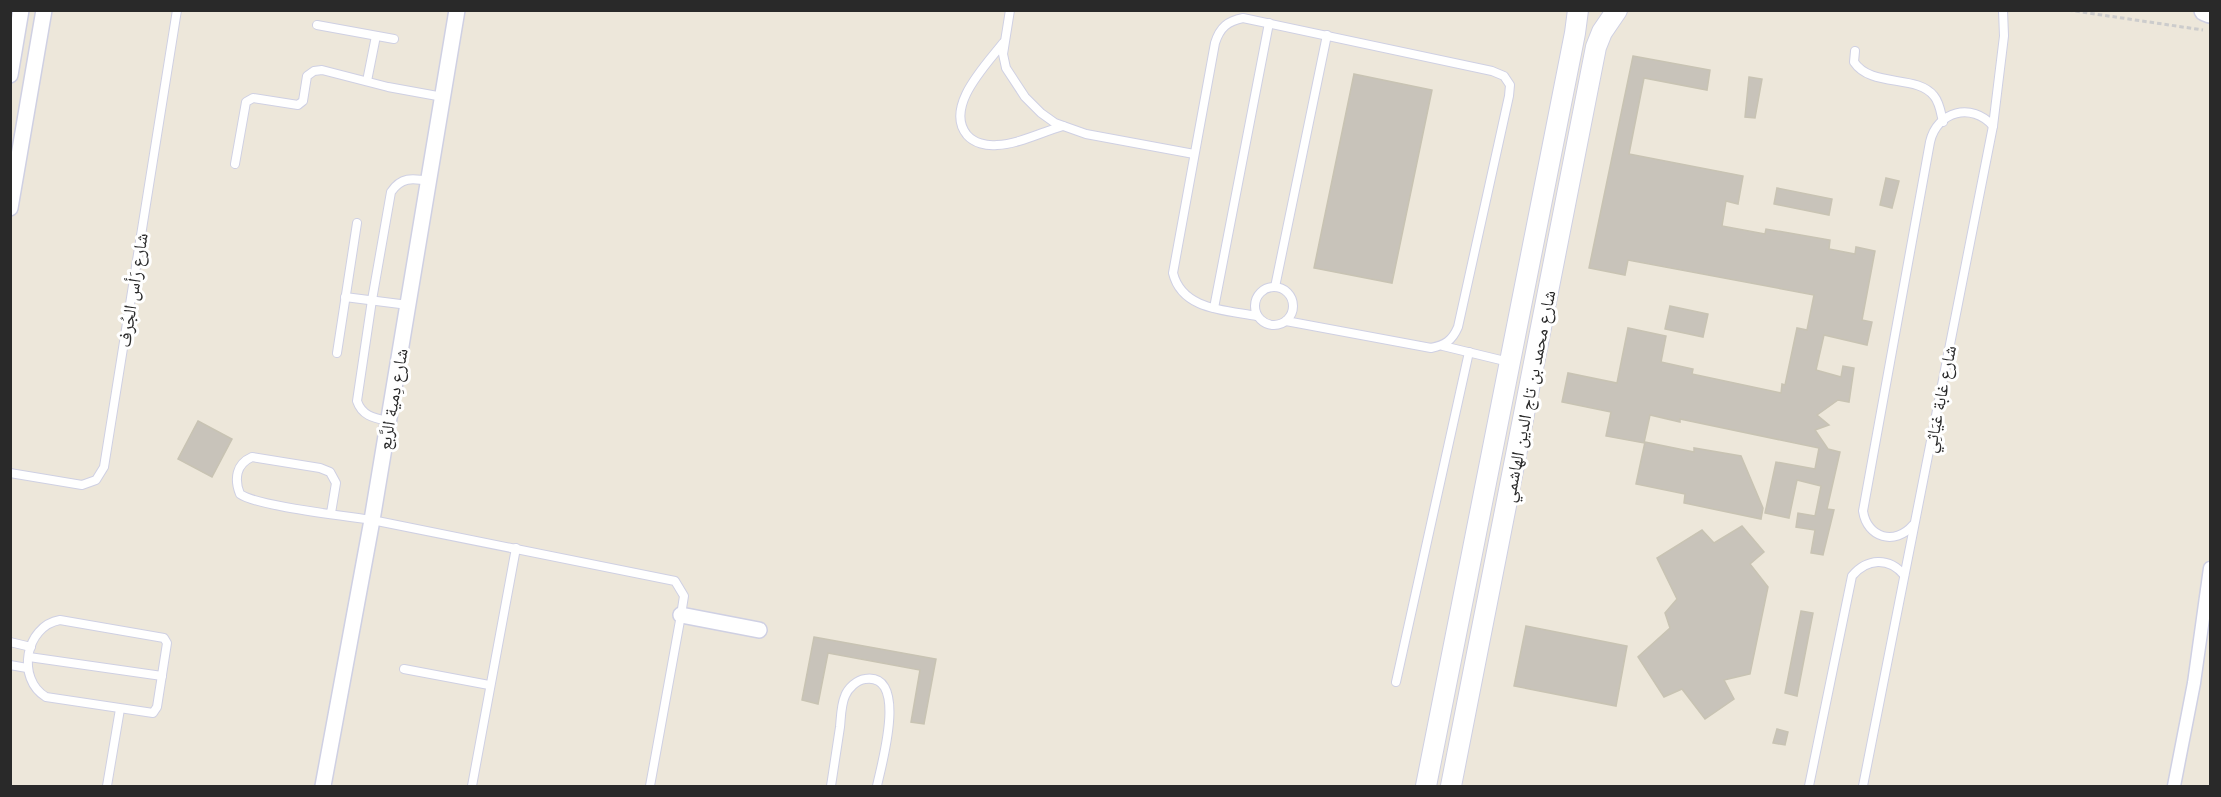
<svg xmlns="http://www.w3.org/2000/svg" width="2221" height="797" viewBox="0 0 2221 797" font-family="Lato,'Noto Naskh Arabic',sans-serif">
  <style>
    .building { fill: #c8c3ba; stroke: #c8c3b3; stroke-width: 1.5 }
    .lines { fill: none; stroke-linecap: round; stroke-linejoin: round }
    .service-casing { stroke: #cfd0e3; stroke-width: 10 }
    .pedestrian-casing { stroke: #cfd0e3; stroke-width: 15 }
    .minor-casing { stroke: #cfd0e3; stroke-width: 18 }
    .tertiary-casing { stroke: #cfd0e3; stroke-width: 22 }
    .secondary-casing { stroke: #cfd0e3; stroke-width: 24 }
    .path { stroke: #ccc; stroke-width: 3; stroke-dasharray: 4.5 3; stroke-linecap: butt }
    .service { stroke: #fff; stroke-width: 8 }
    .pedestrian { stroke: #fff; stroke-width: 12 }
    .minor { stroke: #fff; stroke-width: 15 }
    .tertiary { stroke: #fff; stroke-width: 20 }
    .secondary { stroke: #fff; stroke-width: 21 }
    .labels { text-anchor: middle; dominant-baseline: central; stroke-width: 6; stroke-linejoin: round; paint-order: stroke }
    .street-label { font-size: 18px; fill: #292929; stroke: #fff }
  </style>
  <rect width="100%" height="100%" fill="#ede7da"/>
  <g class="building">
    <path d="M1633,56l77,14 -3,20 -63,-12 -15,76 114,22 -5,28 -12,-3 -4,25 43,8 1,-5 64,11 -1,9 26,5 1,-7 19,4 -13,69 10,2 -5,23 -43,-10 -8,35 25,7 2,-11 11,2 -5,34 -11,-2 -21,15 12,10 -14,5 13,19 12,3 -13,57 7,1 -11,45 -12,-2 4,-23 -19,-3 2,-14 17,3 6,-30 -24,-6 -8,38 -24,-5 11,-51 39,7 4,-21 -139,-29v3l-30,-7 -6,28 -38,-7 5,-24 -49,-10 6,-29 49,10 11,-55 38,8 -5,26 32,7 -1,5 89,19 1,-9 3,1 12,-57 10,2 7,-35 -186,-35 -3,15 -36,-7z"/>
    <path d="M1354,74l78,16 -40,193 -78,-15z"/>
    <path d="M1749,77l13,2 -7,39 -10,-1z"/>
    <path d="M1886,178l13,3 -7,27 -12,-3z"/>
    <path d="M1777,188l55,11 -3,16 -55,-11z"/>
    <path d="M1670,306l38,8 -5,23 -38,-8z"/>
    <path d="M198,421l34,18 -20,38 -34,-18z"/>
    <path d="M1645,442l49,10v-4l47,8 22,52 -2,11 -77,-16 1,-9 -49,-10z"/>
    <path d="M1742,526l22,26 -14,12 18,23 -18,87 -26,6 10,19 -29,20 -23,-30 -18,8 -26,-40 32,-29 -5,-15 12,-14 -20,-41 45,-28 12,13z"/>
    <path d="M1801,611l12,2 -16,83 -12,-3z"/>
    <path d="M1526,626l101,20 -11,60 -102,-20z"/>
    <path d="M814,637l122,22 -12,65 -13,-2 9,-52 -92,-17 -10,51 -16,-4z"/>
    <path d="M1777,729l11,3 -3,13 -12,-2z"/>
  </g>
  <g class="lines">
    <defs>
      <g id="service">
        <path d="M1010,10l-7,44 3,14 19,29 16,16 14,10 31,11 108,20"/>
        <path d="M317,25l77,14"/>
        <path d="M1003,43c-17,22 -59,64 -36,92 7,8 19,11 30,10 22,-1 45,-13 66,-19"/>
        <path d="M1855,51l-1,11c17,26 63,12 80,34 6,7 7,18 9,26"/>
        <path d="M367,81l9,-45"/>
        <path d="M235,164l11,-62 7,-4 45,7 5,-4 4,-25 7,-5 8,-1 66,17 55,10"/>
        <circle cx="1274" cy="306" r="19"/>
        <path d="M1275,287l52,-252"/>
        <path d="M345,297l63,8"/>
        <path d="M1214,308l55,-285"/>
        <path d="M1257,316c-32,-6 -75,-6 -84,-43l42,-230c5,-16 13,-22 28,-25l249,53 12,5 6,9 -1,11 -51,231c-6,14 -13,18 -27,21l-145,-27"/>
        <path d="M1443,346l66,16"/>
        <path d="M337,353l20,-130"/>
        <path d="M388,421c-14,-3 -26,-5 -31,-20l15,-101 19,-108c10,-15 21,-14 38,-11"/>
        <path d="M10,473l72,12 14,-5 8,-13 73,-457"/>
        <path d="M331,513l5,-30 -6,-11 -10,-4 -68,-11c-16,7 -18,22 -12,37 16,12 107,22 132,26l303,61 9,15 -3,19 -31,171"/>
        <path d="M1913,525c-18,21 -46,13 -50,-14l67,-369c7,-31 42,-40 63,-16"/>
        <path d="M60,620l104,18 3,5 -10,64 -4,6 -107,-16c-30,-18 -21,-71 14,-77z"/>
        <path d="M10,642l21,5"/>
        <path d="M29,657l133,19"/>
        <path d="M10,665l17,3"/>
        <path d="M404,669l85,16"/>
        <path d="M1396,682l73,-330"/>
        <path d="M107,786l13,-77"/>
        <path d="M472,786l44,-238"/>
        <path d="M831,786c3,-19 6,-39 9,-59 1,-10 1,-22 5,-31 3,-8 12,-16 20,-17 44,-7 16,87 12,107"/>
        <path d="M1809,786l43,-210c15,-18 37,-19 52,-1"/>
        <path d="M1863,786l130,-660 11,-90 -1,-26"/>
      </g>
      <path id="pedestrian" d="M2174,786l20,-103 16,-115"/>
      <g id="minor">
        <path d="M10,75l11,-65"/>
        <path d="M10,208l34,-198"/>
        <path d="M681,615l78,15"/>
        <path d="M323,786l49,-266 85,-510"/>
      </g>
      <g id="tertiary">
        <path d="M1426,786l149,-753 3,-23"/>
        <path d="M1451,786l145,-739 6,-15 15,-22"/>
      </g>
      <path id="secondary" d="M2205,10l5,2"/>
    </defs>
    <use href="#service" class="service-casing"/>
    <use href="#pedestrian" class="pedestrian-casing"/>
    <use href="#minor" class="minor-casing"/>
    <use href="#tertiary" class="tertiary-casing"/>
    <use href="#secondary" class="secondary-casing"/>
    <path class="path" d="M2068,10l135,20"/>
    <use href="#service" class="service"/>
    <use href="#pedestrian" class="pedestrian"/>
    <use href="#minor" class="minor"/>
    <use href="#tertiary" class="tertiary"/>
    <use href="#secondary" class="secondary"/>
  </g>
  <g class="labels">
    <g class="street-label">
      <text transform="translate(132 290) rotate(-81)">شارع رَأس الجُرف</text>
      <text transform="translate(1528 396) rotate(-79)">شارع محمد بن تاج الدين الهاشمي</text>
      <text transform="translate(392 399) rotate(-80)">شارع دِمية الرَّبع</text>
      <text transform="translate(1939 399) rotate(-79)">شارع غابة غيَاثِي</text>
    </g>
  </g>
  <rect width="2221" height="797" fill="none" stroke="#292929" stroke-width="24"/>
</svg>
